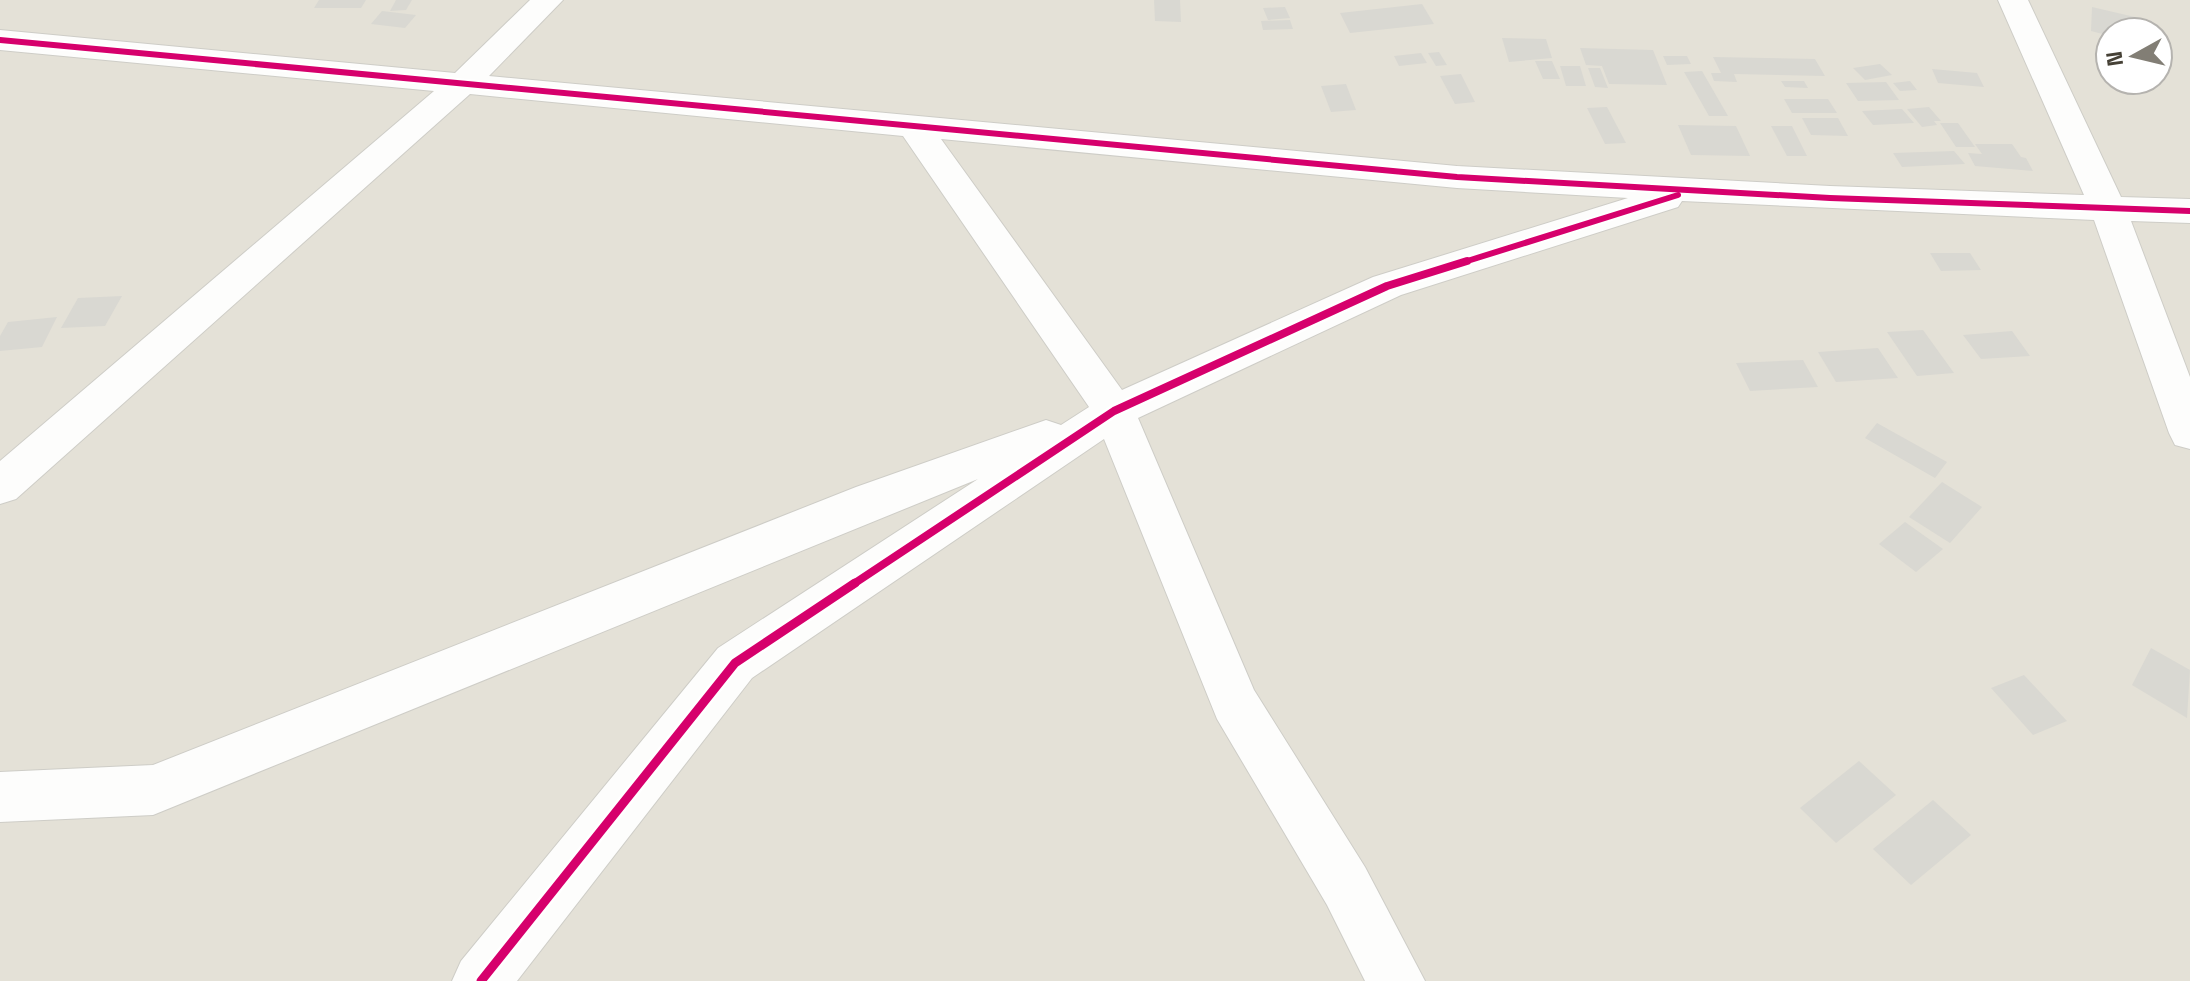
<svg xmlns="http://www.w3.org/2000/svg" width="2190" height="981" viewBox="0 0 2190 981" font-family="'Space Grotesk',sans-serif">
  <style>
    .residential { fill: #e4e1d7; fill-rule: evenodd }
    .building { fill: #d9d8d2 }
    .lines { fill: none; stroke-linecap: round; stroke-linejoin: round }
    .street-casing { stroke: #cecdc7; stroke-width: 2 }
    .street { fill: #fdfdfc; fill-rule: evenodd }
    .cycleway-far2-casing { stroke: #fff; stroke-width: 10 }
    .cycleway-far1-casing { stroke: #fff; stroke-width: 13 }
    .cycleway-casing { stroke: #fff; stroke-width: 14 }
    .cycleway-far2 { stroke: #d6006c; stroke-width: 6 }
    .cycleway-far1 { stroke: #d6006c; stroke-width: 8 }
    .cycleway { stroke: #d6006c; stroke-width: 9 }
  </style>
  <rect width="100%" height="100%" fill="#f0efea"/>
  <path class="residential" d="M0,0h2190v981h-2190zM2110,32h48v48h-48z"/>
  <g class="building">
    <path d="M319,0h47l-5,8h-47z"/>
    <path d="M396,0h16l-6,10 -16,1z"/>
    <path d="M1154,0h26l1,22 -26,-1z"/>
    <path d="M1422,4l12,20 -84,9 -10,-20z"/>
    <path d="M1285,7l5,11 -22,2 -5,-12z"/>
    <path d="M2092,7l60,14v11h-42v4l-19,-5z"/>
    <path d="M382,11l34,4 -11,13 -34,-4z"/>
    <path d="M1290,20l3,9 -30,1 -2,-9z"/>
    <path d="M1502,38l44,1 6,19 -43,4z"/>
    <path d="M1580,48l73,2 14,35 -58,-1 -7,-18 -16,-1z"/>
    <path d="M1439,52l8,13 -11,1 -8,-13z"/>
    <path d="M1421,53l6,10 -28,3 -5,-10z"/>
    <path d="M1663,56h24l4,8 -24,1z"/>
    <path d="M1713,57l102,2 10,17 -91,-2 3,8 -23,-1 -3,-8h10z"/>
    <path d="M1535,61h17l8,18h-17z"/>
    <path d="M1880,64l12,11 -27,5 -12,-12z"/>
    <path d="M1560,66h20l6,20h-20z"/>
    <path d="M1588,68h12l8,20 -13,-1z"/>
    <path d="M1932,69l45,4 7,14 -46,-4z"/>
    <path d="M1702,71l26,45h-19l-25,-44z"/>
    <path d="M1461,74l14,28 -20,2 -15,-28z"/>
    <path d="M1781,81h23l4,7 -23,-1z"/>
    <path d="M1910,81l7,9 -17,1 -7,-8z"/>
    <path d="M1886,82l13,18 -41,1 -12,-18z"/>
    <path d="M1346,84l10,26 -25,2 -10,-26z"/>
    <path d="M1784,99h44l9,14h-45z"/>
    <path d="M1607,107l19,36 -21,1 -18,-36z"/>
    <path d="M1929,107l12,14h-7l3,4 -15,2 -15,-18z"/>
    <path d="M1902,109l12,14 -41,2 -11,-14z"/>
    <path d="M1802,118h36l10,18 -37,-1z"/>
    <path d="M1940,123h18l17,24h-19z"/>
    <path d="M1678,125l58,1 14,30 -59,-1z"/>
    <path d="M1771,126h21l15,30h-20z"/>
    <path d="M1975,144h37l9,13 5,1 7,13 -58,-5 -7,-13 14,1z"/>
    <path d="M1954,151l11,13 -63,3 -9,-14z"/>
    <path d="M1930,253h40l11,17 -40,1z"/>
    <path d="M122,296l-17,30 -44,2 17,-30z"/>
    <path d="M57,317l-15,30 -42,4v-15l8,-14z"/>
    <path d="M1923,330l31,43 -37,3 -30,-44z"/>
    <path d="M2012,331l18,25 -49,3 -18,-24z"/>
    <path d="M1878,348l20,30 -62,4 -18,-30z"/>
    <path d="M1803,360l15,27 -68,4 -14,-28z"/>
    <path d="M1877,423l70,39 -12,16 -70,-40z"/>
    <path d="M1942,482l40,25 -32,36 -41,-26z"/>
    <path d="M1905,522l38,27 -27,23 -37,-28z"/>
    <path d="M2151,648l39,22 -3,48 -55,-33z"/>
    <path d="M2024,675l43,46 -34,14 -42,-47z"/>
    <path d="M1859,761l37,34 -60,48 -36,-35z"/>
    <path d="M1933,800l38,35 -60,50 -38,-36z"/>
  </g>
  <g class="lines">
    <defs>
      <path id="street" d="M530,0h33l-74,76 968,90 373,20 254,9 -86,-195h30l93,197 69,2v24l-59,-2 59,156v72l-15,-4 -6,-12 -75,-213 -412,-19 -4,6 -277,88 -263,123 116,272 111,177 60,114h-60l-38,-76 -110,-186 -113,-280 -352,239 -235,303h-65l9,-20 257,-313 260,-169 -825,336 -153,7v-50l153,-7 703,-278 190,-67 15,5 28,-18 -186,-271 -433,-42 -454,405 -16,5v-43l434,-370 -434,-41v-20l455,43zM941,139l516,49 171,10 -255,79 -251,113z"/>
    </defs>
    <use href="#street" class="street-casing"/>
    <use href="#street" class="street"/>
    <defs>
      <g id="cycleway-far2">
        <path d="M0,40l1457,137 373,21 360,13"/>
        <path d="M1461,263l217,-68"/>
      </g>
      <path id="cycleway-far1" d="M852,585l262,-174 273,-125 80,-25"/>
      <path id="cycleway" d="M481,981l254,-318 120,-80"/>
    </defs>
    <use href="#cycleway-far2" class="cycleway-far2-casing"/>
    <use href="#cycleway-far1" class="cycleway-far1-casing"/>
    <use href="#cycleway" class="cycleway-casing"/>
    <use href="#cycleway-far2" class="cycleway-far2"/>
    <use href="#cycleway-far1" class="cycleway-far1"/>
    <use href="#cycleway" class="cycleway"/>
  </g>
  <g transform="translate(2134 56) rotate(262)"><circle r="38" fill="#ffffff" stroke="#b5b3af" stroke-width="2"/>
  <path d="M0-6L14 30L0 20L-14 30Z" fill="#827e75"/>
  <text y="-12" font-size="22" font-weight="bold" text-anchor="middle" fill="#464136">N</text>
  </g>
</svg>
